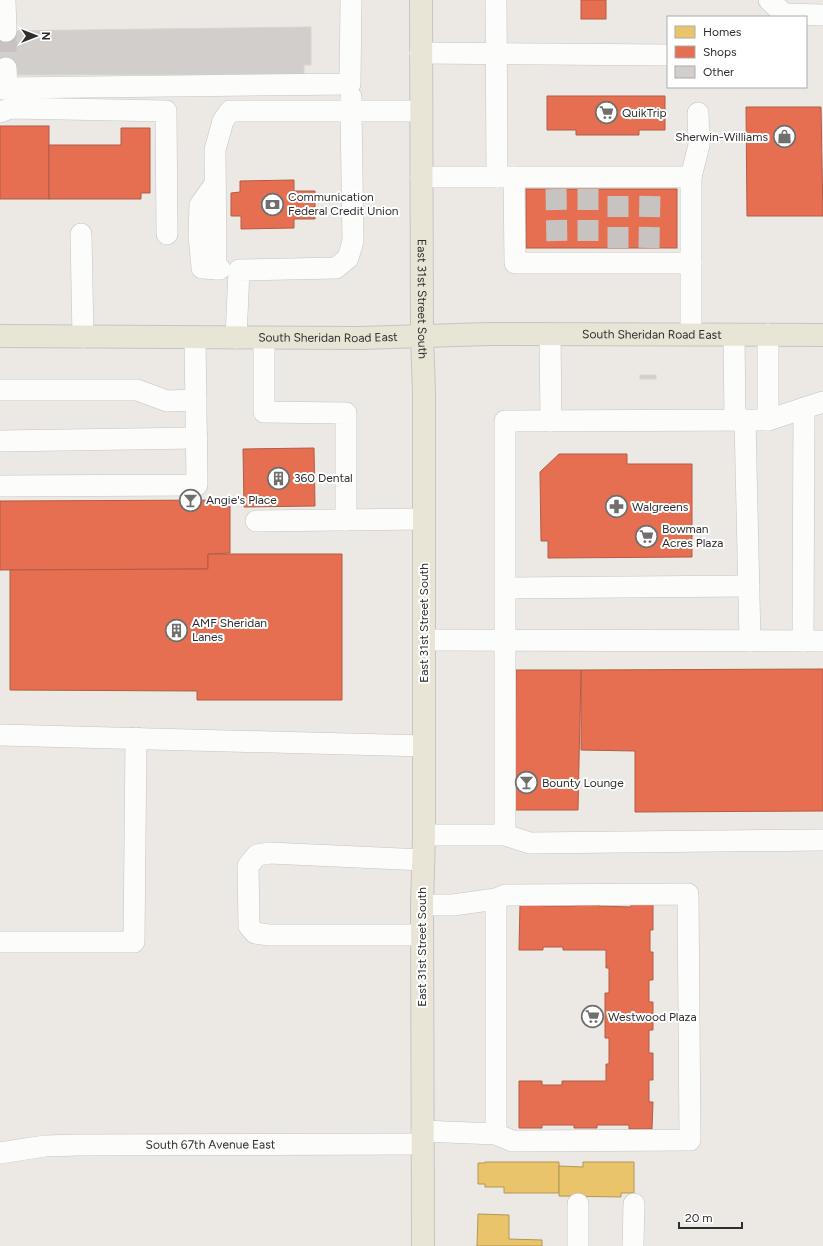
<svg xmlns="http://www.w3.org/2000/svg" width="823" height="1246" viewBox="0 0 823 1246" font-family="Figtree,sans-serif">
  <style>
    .homes { fill: #e9c46a; stroke: #b19758 }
    .shops { fill: #e76f51; stroke: #b05c46 }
    .building { fill: #d1cecb; stroke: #d7d4d0 }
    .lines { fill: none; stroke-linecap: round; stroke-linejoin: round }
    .minor-tunnel { stroke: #c6c3c0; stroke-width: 21; stroke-dasharray: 21 10; stroke-linecap: butt }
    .minor-casing { stroke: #c5c4c5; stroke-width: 22 }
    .major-casing { stroke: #c6c5c4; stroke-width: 24 }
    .minor { stroke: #fcfcfb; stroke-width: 21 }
    .major { stroke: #e8e4d6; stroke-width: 22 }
    .labels { text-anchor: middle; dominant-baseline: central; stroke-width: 4; stroke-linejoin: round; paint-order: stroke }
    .poi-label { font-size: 12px; fill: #2e2e2e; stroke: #fff; text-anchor: start }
    .street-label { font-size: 12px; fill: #2e2e2e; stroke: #fff }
  </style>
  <rect width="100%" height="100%" fill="#ece8e4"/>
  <g class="homes">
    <path d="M485,1162h74v31h-55v-6h-19v-3h-7v-21h7z"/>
    <path d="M583,1162h51v31h-13v4l-62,-1v-30l24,1z"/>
    <path d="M478,1214l31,1v24l33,1v6h-65z"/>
  </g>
  <g class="shops">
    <rect x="581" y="0" width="25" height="19"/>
    <path d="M547,96h118v34h-26v5h-63v-5h-29z"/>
    <path d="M746,107h75l2,109h-76z"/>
    <rect x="0" y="126" width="49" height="73"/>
    <path d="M121,128h29v65h-9v6h-92v-54h72z"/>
    <path d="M294,180v11h21v28h-21v9l-53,1v-13h-10v-23l9,-1v-11z"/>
    <rect x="526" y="189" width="151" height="59"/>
    <path d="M314,448l1,58 -71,1 -1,-58z"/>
    <path d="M559,454h68v10h65v93l-144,1v-17h-7l-1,-69z"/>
    <path d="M230,500v53l-22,1v15l-208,1v-69z"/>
    <path d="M208,554h134v146h-145v-9l-187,-1v-120l198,-1z"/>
    <path d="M823,669v142l-188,1v-61l-54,-1v-80z"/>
    <path d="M516,670h65l-3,140h-63z"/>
    <path d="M520,903h23v3h32v-3h24v3l32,1v-4h22v27h-3v22h3v28h-4v22h4v28h-4v23h4v27h-4v22h4l-1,27h-23v-4h-32v3h-23v-3h-32v3h-23v-47h23v4h20v-4h44v-17h3v-26h-4v-45h4v-25h-3v-18h-43v-3h-20v3h-24z"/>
  </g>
  <g class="building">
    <path d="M311,27v38h-7v9l-286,1 -1,-8 -17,1v-37z"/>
    <rect x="640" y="375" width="16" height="4"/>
  </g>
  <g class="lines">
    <g class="minor-tunnel">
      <path d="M6,31v37"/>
      <path d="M556,189l1,59"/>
      <path d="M588,189v59"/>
      <path d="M618,248v-59"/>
      <path d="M649,248l1,-59"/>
    </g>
    <defs>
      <g id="minor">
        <path d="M5,0l1,31"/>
        <path d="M496,0l1,177"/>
        <path d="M769,0l15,14 39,1"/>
        <path d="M420,53l248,2"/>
        <path d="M7,88l343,-4 1,-84"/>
        <path d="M0,89l7,-1 -1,-20"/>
        <path d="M351,97v14h69"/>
        <path d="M0,112l11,-4 155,3 1,123"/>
        <path d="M421,177h270v157"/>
        <path d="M514,177l1,86h176"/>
        <path d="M691,177l8,-32 -1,-32"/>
        <path d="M215,184l-15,21 -1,31 3,32 18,1"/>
        <path d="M81,234l2,103"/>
        <path d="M216,269l-1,-119 8,-29 7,-10h121l2,130 -5,17 -12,10 -97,2 -3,68"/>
        <path d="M550,334l1,87"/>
        <path d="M768,334v86"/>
        <path d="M734,335l1,85"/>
        <path d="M264,338v74l82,1v107"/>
        <path d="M0,390h137l30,11 29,-1"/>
        <path d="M745,420l5,221"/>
        <path d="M0,441l197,-3"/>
        <path d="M0,486l197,-1 -2,-148"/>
        <path d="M256,521l168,-2"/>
        <path d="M506,588l243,-2"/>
        <path d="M424,640l399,1"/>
        <path d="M803,641l1,-233"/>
        <path d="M0,735l424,11"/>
        <path d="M424,835h81l25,8 293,-3"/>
        <path d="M505,835v-414l263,-1 55,-18"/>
        <path d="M422,905h31l43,-6v235l-74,-3"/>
        <path d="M422,935h-153l-14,-2 -6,-7 -1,-60 9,-11 13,-2 153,7"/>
        <path d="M0,942h134l2,-204"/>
        <path d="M496,1134l16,7 178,-1 -2,-246 -183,1 -9,4"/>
        <path id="s1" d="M0,1153l45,-7 33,-1 344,-1"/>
        <path d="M578,1246v-42"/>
        <path d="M633,1246l1,-42"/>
      </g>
      <g id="major">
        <path id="s2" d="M421,0l1,336 2,56v443l-2,70 1,341"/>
        <path id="s3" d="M0,336l360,2 129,-4 334,1"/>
      </g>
    </defs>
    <use href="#minor" class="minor-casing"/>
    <use href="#major" class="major-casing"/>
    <use href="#minor" class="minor"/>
    <use href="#major" class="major"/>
  </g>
  <defs>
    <symbol id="supermarket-ring" viewBox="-11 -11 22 22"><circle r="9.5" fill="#fff" stroke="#706f6e" stroke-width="1.5"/><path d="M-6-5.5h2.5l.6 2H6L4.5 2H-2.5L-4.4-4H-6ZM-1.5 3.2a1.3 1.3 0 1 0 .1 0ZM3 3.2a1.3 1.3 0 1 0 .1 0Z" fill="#706f6e"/></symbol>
    <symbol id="shop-ring" viewBox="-11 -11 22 22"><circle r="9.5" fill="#fff" stroke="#706f6e" stroke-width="1.5"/><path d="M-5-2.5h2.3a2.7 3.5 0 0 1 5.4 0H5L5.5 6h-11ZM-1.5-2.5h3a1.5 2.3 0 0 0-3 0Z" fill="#706f6e"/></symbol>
    <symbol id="bank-ring" viewBox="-11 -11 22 22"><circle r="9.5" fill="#fff" stroke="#706f6e" stroke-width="1.5"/><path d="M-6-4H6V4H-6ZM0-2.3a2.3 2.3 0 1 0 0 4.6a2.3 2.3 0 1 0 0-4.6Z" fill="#706f6e"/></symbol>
    <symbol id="building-ring" viewBox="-11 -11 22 22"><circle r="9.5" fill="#fff" stroke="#706f6e" stroke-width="1.5"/><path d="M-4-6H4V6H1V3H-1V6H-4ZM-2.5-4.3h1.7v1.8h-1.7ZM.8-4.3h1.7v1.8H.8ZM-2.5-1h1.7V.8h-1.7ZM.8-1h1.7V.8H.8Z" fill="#706f6e"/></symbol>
    <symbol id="bar-ring" viewBox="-11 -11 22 22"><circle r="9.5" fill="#fff" stroke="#706f6e" stroke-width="1.5"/><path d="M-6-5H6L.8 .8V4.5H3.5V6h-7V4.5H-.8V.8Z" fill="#706f6e"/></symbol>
    <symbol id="pharmacy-ring" viewBox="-11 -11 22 22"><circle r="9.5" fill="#fff" stroke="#706f6e" stroke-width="1.5"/><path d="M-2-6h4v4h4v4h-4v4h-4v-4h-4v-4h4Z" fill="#706f6e"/></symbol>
  </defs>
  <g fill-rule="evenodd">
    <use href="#supermarket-ring" x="594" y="100" width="25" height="25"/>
    <use href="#shop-ring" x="772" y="124" width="25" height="25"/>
    <use href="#bank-ring" x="260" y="192" width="25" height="25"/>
    <use href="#building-ring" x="266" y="466" width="25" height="25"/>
    <use href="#bar-ring" x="178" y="488" width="25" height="25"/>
    <use href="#pharmacy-ring" x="604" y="494" width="25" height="25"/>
    <use href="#supermarket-ring" x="634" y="524" width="25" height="25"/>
    <use href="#building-ring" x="164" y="618" width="25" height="25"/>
    <use href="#bar-ring" x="514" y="770" width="25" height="25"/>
    <use href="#supermarket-ring" x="580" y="1004" width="25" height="25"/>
  </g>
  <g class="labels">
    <g class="poi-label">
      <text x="622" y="113">QuikTrip</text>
      <text x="768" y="137" text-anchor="end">Sherwin-Williams</text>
      <text x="288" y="197">Communication<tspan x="288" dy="14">Federal Credit Union</tspan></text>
      <text x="294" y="478">360 Dental</text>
      <text x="206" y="500">Angie's Place</text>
      <text x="632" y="507">Walgreens</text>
      <text x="662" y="529">Bowman<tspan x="662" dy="14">Acres Plaza</tspan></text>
      <text x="192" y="623">AMF Sheridan<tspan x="192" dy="14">Lanes</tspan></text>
      <text x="542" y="783">Bounty Lounge</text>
      <text x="608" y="1017">Westwood Plaza</text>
    </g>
    <g class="street-label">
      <text stroke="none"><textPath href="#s2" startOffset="299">East 31st Street South</textPath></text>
      <text stroke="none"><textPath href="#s3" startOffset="652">South Sheridan Road East</textPath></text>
      <text stroke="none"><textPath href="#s3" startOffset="328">South Sheridan Road East</textPath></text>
      <text transform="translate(424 623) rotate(-90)">East 31st Street South</text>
      <text transform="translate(422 947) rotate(-90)">East 31st Street South</text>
      <text stroke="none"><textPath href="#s1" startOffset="211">South 67th Avenue East</textPath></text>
    </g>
  </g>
  <rect x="667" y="16" width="140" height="72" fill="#ffffff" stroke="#ababab"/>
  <rect x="675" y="26" width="20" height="12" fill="#e9c46a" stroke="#ababab"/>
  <text x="703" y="36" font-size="12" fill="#2e2e2e">Homes</text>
  <rect x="675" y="46" width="20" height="12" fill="#e76f51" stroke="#ababab"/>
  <text x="703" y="56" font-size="12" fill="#2e2e2e">Shops</text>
  <rect x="675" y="66" width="20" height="12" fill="#d1cecb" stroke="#ababab"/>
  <text x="703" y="76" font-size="12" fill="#2e2e2e">Other</text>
  <g transform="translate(36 36) rotate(90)" stroke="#ffffff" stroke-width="3" paint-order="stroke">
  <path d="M0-3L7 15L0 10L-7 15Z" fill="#2e2e2e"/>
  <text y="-6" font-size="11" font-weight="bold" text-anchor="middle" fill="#2e2e2e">N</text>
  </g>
  <path d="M679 1222v6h63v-6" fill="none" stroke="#2e2e2e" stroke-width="2"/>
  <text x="685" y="1222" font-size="12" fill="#2e2e2e" stroke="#ffffff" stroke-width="3" paint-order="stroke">20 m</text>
</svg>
